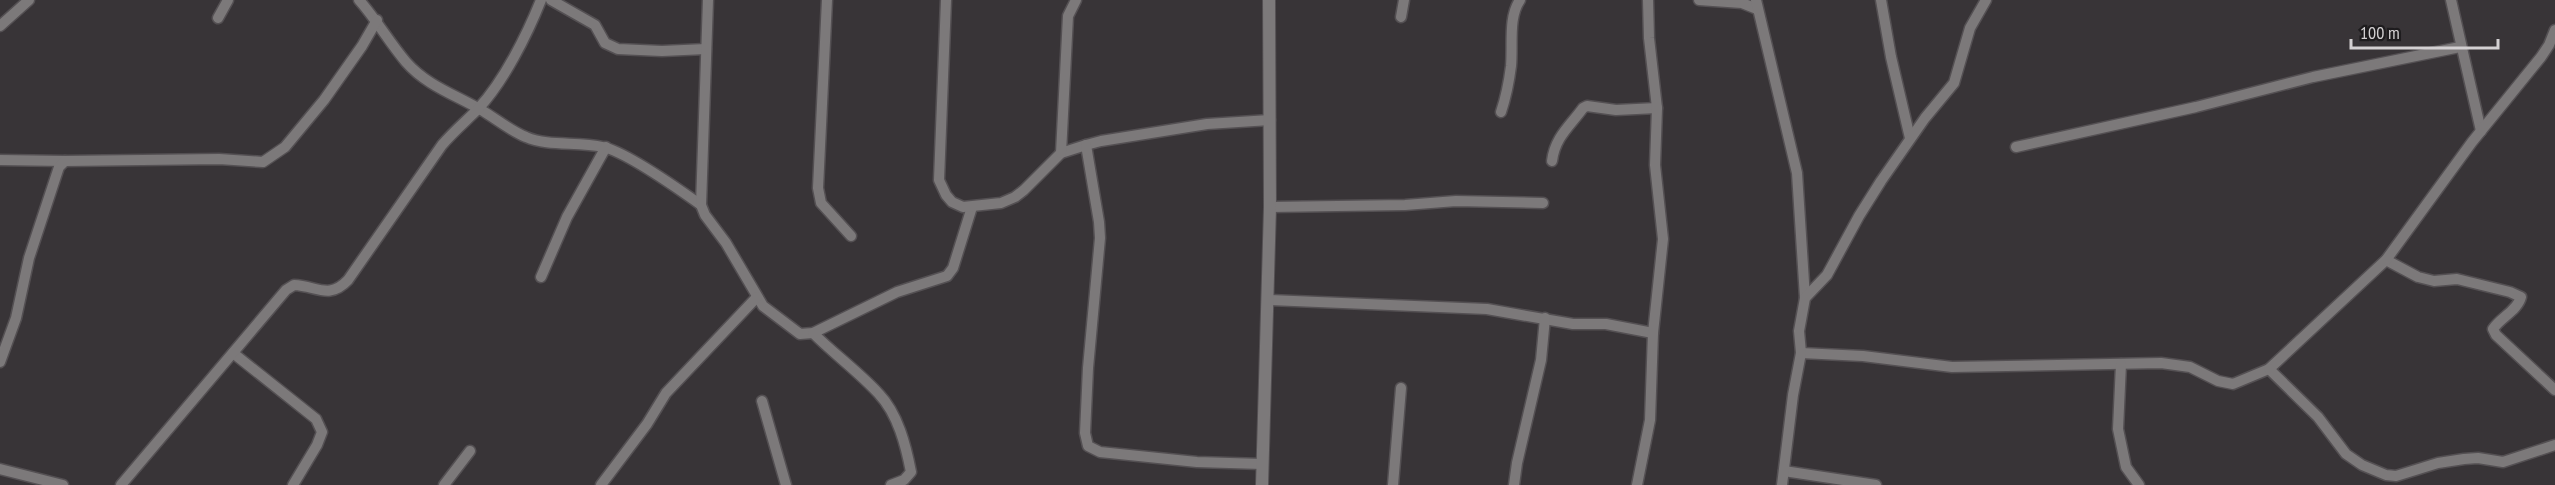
<svg xmlns="http://www.w3.org/2000/svg" width="2555" height="485" viewBox="0 0 2555 485" font-family="'PT Sans Narrow',sans-serif">
  <style>
    .lines { fill: none; stroke-linecap: round; stroke-linejoin: round }
    .minor-casing { stroke: #545053; stroke-width: 13 }
    .tertiary-casing { stroke: #545053; stroke-width: 14 }
    .minor { stroke: #7c797a; stroke-width: 10 }
    .tertiary { stroke: #7c797a; stroke-width: 12 }
  </style>
  <rect width="100%" height="100%" fill="#383437"/>
  <g class="lines">
    <defs>
      <g id="minor">
        <path d="M359,0c17,19 30,42 47,62 21,24 50,33 77,49 13,8 28,20 43,26 23,10 51,4 77,10 23,5 77,43 98,58"/>
        <path d="M551,0l44,25 10,18 13,6 44,2 44,-2"/>
        <path d="M708,0l-7,205 4,10 21,28 37,63 37,28 13,-1 84,-41 50,-16 6,-8 19,-61"/>
        <path d="M827,0l-9,188 3,15 30,33"/>
        <path d="M946,0l-7,180 7,15 6,7 11,5 38,-4 14,-6 9,-7 37,-37 25,-8 15,-4 106,-17 63,-4"/>
        <path d="M1699,0l43,3 15,6"/>
        <path d="M1756,0l41,173 8,125"/>
        <path d="M1881,0l10,57 19,81"/>
        <path d="M2451,0l30,131"/>
        <path d="M1401,17l3,-17"/>
        <path d="M218,18l10,-18"/>
        <path d="M0,26l29,-26"/>
        <path d="M1501,112c5,-15 8,-30 10,-46 2,-21 -3,-49 9,-66"/>
        <path d="M1086,145l13,77 1,16 -12,130 -3,65 3,13 12,6 97,10 65,2"/>
        <path d="M2016,147l180,-40 117,-30 147,-30"/>
        <path d="M1061,153l7,-137 8,-16"/>
        <path d="M0,160l65,1"/>
        <path d="M1552,161c3,-24 18,-35 31,-53l4,-2 29,4 41,-2"/>
        <path d="M1270,207l135,-2 51,-4 87,2"/>
        <path d="M2386,260l32,17 16,4 23,-2 53,13 11,5c-3,13 -21,21 -28,32l3,6 59,55"/>
        <path d="M541,277l26,-60 39,-70"/>
        <path d="M1268,300l219,9 86,15h33l47,9"/>
        <path d="M813,333c21,21 47,40 66,61 19,20 27,52 32,78l-7,8 -13,5"/>
        <path d="M233,353l83,66 6,13 -5,13 -24,40"/>
        <path d="M1801,353l62,3 89,11 209,-4 29,4 28,14 15,3 36,-15 117,-109 86,-118 69,-85 8,-12 6,-15"/>
        <path d="M0,362l16,-44 13,-60 30,-91 6,-6 154,-2 44,3 22,-15 39,-47 38,-54 15,-26"/>
        <path d="M2121,364l-3,65 8,38 13,18"/>
        <path d="M2269,369l49,48 28,37 16,11 24,10 10,1 42,-13 26,-4 14,-1 25,4 52,-17"/>
        <path d="M762,401l24,84"/>
        <path d="M0,469l63,16"/>
        <path d="M1784,471l92,14"/>
        <path d="M121,485l165,-195 8,-5c23,1 35,15 54,-5l94,-135c11,-13 24,-24 36,-36 26,-28 49,-74 63,-109"/>
        <path d="M444,485l26,-34"/>
        <path d="M601,485l46,-61 19,-31 91,-96"/>
        <path d="M1393,485l8,-97"/>
        <path d="M1514,485l3,-22 24,-103 4,-42"/>
        <path d="M1637,485l13,-65 3,-87 10,-94 -8,-74 2,-57 -8,-70 -1,-38"/>
        <path d="M1782,485l11,-90 8,-42 -2,-22 6,-33 22,-23 32,-59 22,-35 44,-63 29,-35 16,-55 16,-28"/>
      </g>
      <path id="tertiary" d="M1262,485l8,-278 -1,-207"/>
    </defs>
    <use href="#minor" class="minor-casing"/>
    <use href="#tertiary" class="tertiary-casing"/>
    <use href="#minor" class="minor"/>
    <use href="#tertiary" class="tertiary"/>
  </g>
  <path d="M2351 39v9h147v-9" fill="none" stroke="#d3d0d2" stroke-width="3"/>
  <text x="2360" y="39" font-size="18" fill="#d3d0d2" stroke="#1e1c1e" stroke-width="4.5" paint-order="stroke">100 m</text>
</svg>
